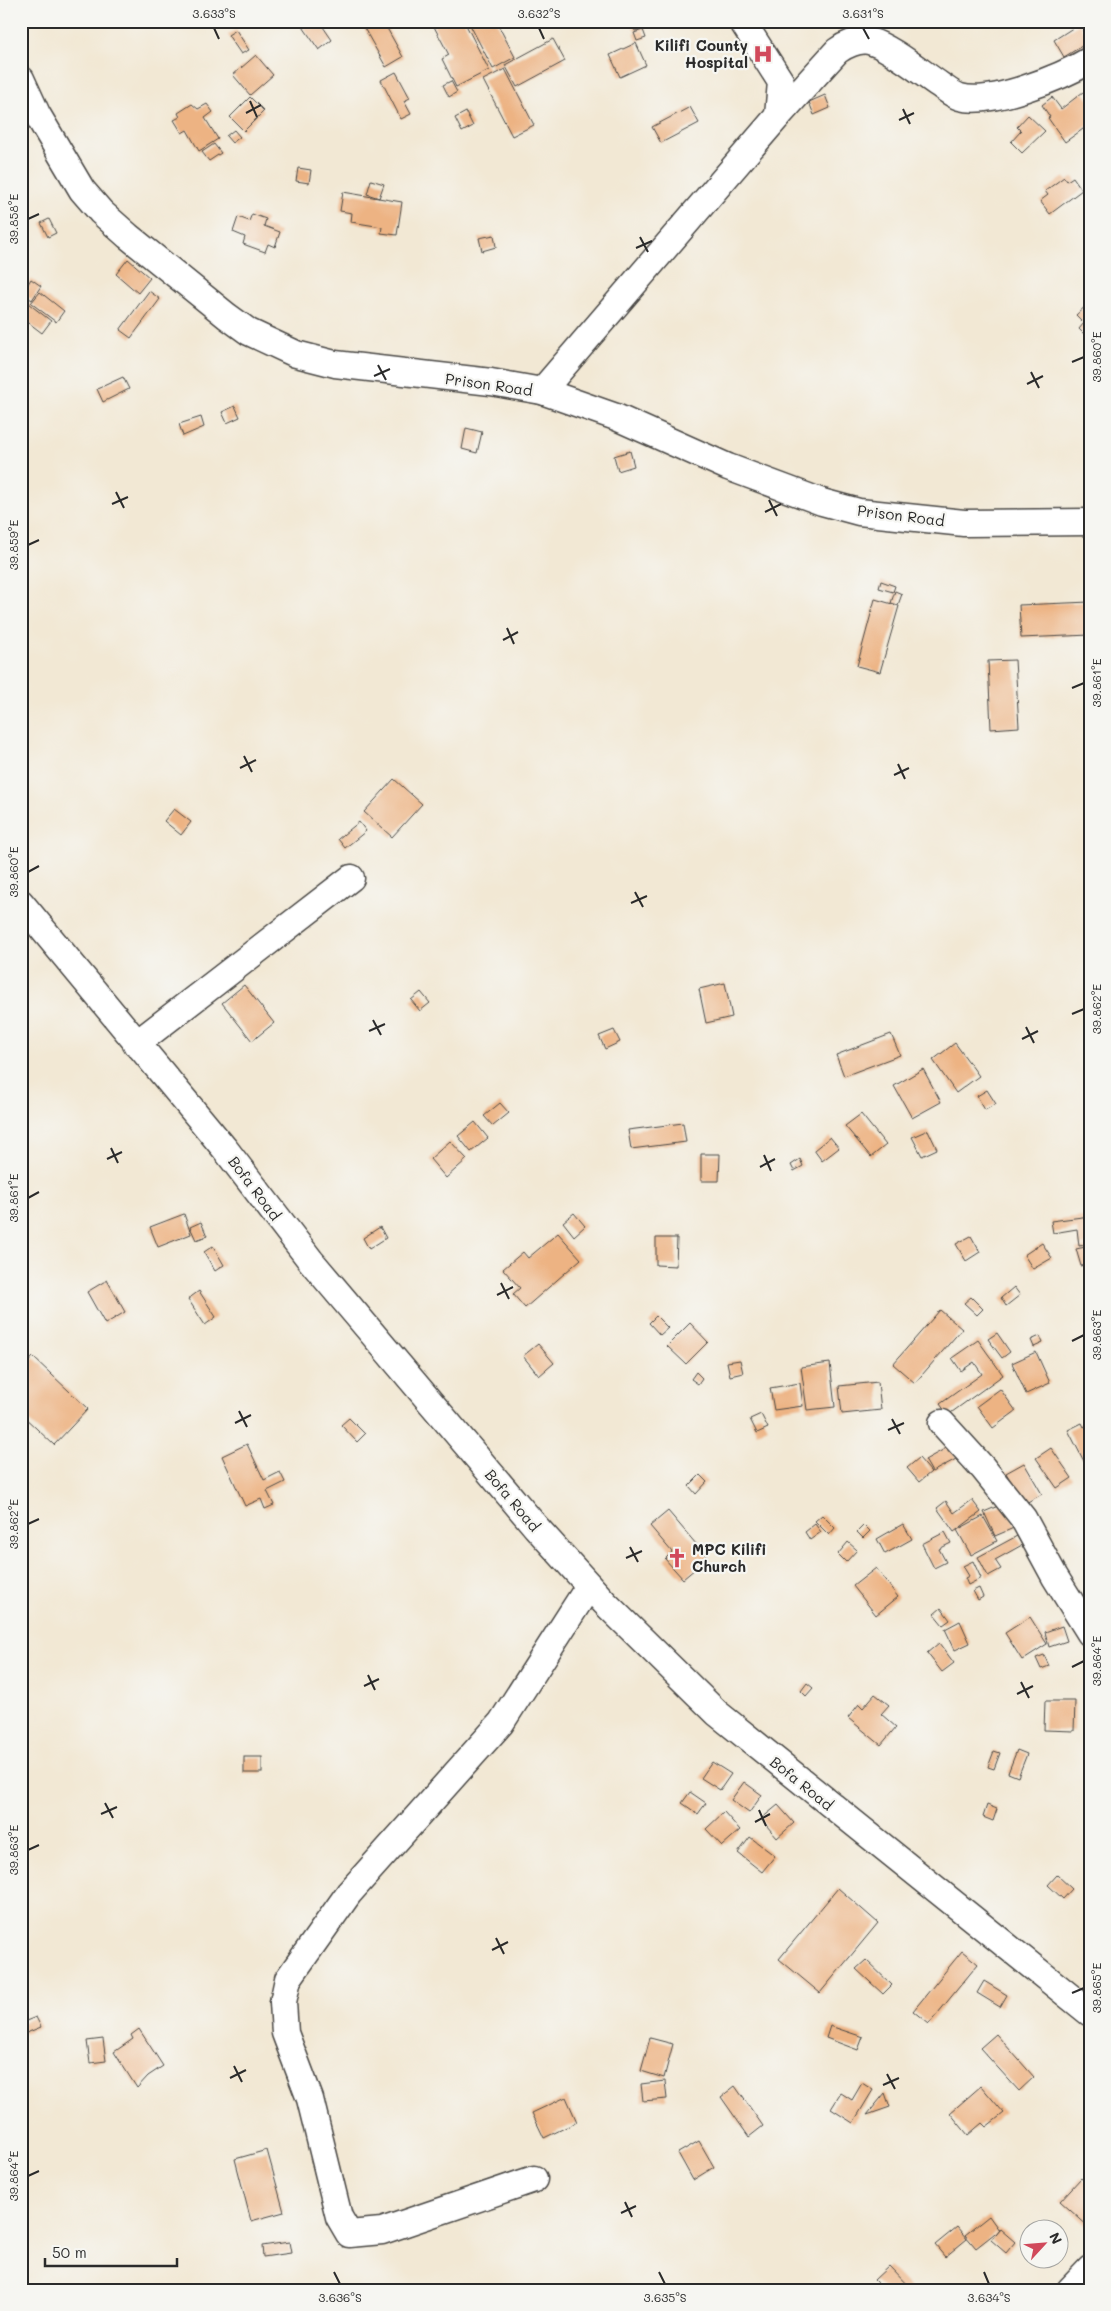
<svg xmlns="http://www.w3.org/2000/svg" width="1111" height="2311" viewBox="0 0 1111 2311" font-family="Mali,sans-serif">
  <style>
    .building { fill: #edb383 }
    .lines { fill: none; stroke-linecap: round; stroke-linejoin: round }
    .minor-casing { stroke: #494744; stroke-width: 29 }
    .minor { stroke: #fff; stroke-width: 26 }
    .ticks { fill: none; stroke: #2b2b2b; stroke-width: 2 }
    .labels { text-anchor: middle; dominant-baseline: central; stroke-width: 4.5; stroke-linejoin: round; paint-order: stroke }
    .poi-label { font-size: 15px; font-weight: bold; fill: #2b2b2b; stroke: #f6f6f2; text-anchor: end }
    .street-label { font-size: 15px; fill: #2b2b2b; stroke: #f6f6f2 }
    .neatline { fill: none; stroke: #2b2b2b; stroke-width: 2 }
    .ticks-label { font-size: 12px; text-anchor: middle; fill: #2b2b2b }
  </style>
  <rect width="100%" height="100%" fill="#f6f6f2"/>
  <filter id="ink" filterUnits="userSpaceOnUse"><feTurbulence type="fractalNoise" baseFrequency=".02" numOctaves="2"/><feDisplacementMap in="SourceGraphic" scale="10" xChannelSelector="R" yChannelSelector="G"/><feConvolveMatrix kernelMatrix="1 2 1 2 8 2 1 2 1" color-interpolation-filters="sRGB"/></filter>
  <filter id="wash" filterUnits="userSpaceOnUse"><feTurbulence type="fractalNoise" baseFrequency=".0096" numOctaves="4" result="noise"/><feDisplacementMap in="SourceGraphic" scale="20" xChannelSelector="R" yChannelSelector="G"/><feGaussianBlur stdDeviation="1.12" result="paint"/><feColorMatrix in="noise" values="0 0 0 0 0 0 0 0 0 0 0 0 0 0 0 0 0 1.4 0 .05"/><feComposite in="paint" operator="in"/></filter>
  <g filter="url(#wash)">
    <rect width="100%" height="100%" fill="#f2e8d4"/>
    <g id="blocks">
      <g class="building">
        <path d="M299,21h20l13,19 -13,10z"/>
        <path d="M376,21h7l20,36 -17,10 -22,-39z"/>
        <path d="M431,21h33l25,49 -33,17 -14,-28 7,-4z"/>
        <path d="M468,21h28l19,36 -22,12z"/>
        <path d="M631,21h12l3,7 -11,3z"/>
        <path d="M1079,24l11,17 -26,16 -10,-17z"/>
        <path d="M236,30l13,20 -8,4 -13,-19z"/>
        <path d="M643,30l3,8 -9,3 -3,-8z"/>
        <path d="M553,39l12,22 -48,26 -12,-22z"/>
        <path d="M636,43l10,22 -26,12 -10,-22z"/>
        <path d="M256,55l17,20 -23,20 -17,-20z"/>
        <path d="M505,69l29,56 -22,11 -29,-56z"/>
        <path d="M396,72l14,26 -6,3 7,13 -10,5 -20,-39z"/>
        <path d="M451,81l6,11 -8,5 -6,-12z"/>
        <path d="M1083,92l7,9v23l-25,18 -17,-24 2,-1 -8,-12 10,-8 9,12z"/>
        <path d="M825,95l5,13 -16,7 -5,-13z"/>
        <path d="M250,97l14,14 -20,20 -14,-14z"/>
        <path d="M192,104l6,5 9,-5 6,8 -8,6 13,21 -19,12 -12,-21 -5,3 -8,-13 6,-3 -2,-4z"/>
        <path d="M690,107l9,16 -38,20 -9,-16z"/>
        <path d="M466,112l7,14 -11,6 -7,-14z"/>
        <path d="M1028,115l17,16 -23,22 -11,-11 10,-11 -4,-4z"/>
        <path d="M234,130l6,7 -8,6 -6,-7z"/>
        <path d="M214,144l7,9 -12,8 -7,-9z"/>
        <path d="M298,168l13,2 -2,13 -13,-2z"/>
        <path d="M1064,177l3,4 6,-4 9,13 -32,24 -10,-13 8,-6 -3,-4z"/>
        <path d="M371,180l13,4 -5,14 -12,-4z"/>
        <path d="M343,192l59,10 -5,33 -16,-2 1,-6 -31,-5 1,-9 -12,-2z"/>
        <path d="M252,214l14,5 -2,7 16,6 -5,15 -7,-3 -3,8 -22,-8 2,-7 -12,-5 5,-15 11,4z"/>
        <path d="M49,219l7,14 -8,4 -7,-14z"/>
        <path d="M494,235l2,12 -14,4 -3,-13z"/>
        <path d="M128,259l22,19 -12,15 -22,-19z"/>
        <path d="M31,279l10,7 -9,14 -10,-7z"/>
        <path d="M149,291l11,8 -29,39 -11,-8z"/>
        <path d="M40,292l24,19 -8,11 -25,-19z"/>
        <path d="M24,300l27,21 -9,12 -21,-16v-13z"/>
        <path d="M1090,302v30l-4,4 -7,-7 5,-6 -8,-8z"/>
        <path d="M123,377l6,12 -26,13 -6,-13z"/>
        <path d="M235,406l5,11 -13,6 -5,-11z"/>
        <path d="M201,417l3,10 -21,9 -4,-12z"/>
        <path d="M466,428l16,4 -5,21 -15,-4z"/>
        <path d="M630,451l4,15 -16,5 -4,-15z"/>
        <path d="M881,581l14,5 -2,6 -14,-4z"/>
        <path d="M895,591l7,3 -4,11 -7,-2z"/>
        <path d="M875,599l24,7 -19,66 -23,-6z"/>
        <path d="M1090,602v33l-69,3 -2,-33z"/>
        <path d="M1015,660l4,67 -28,2 -3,-68z"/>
        <path d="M394,779l28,25 -30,33 -28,-25z"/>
        <path d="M174,809l17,13 -10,13 -17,-14z"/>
        <path d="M359,822l7,9 -21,17 -7,-9z"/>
        <path d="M725,983l7,34 -26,6 -7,-34z"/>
        <path d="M244,985l30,38 -22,18 -30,-38z"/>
        <path d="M421,992l9,11 -10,8 -9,-11z"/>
        <path d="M614,1030l6,12 -15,7 -6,-13z"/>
        <path d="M891,1034l9,21 -56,21 -8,-21z"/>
        <path d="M955,1043l24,33 -23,17 -23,-33z"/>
        <path d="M923,1069l18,33 -29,16 -18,-32z"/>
        <path d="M987,1090l9,14 -11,6 -8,-14z"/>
        <path d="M500,1103l9,10 -16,13 -9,-10z"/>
        <path d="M861,1114l25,31 -15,12 -26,-31z"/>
        <path d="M475,1122l13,16 -17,14 -13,-16z"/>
        <path d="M683,1123l3,19 -55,7 -3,-19z"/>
        <path d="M928,1130l9,19 -15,7 -10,-19z"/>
        <path d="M830,1137l9,11 -17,13 -8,-11z"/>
        <path d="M450,1141l17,18 -21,19 -16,-19z"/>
        <path d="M701,1154h19l-1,27h-18z"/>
        <path d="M800,1159l3,7 -9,5 -3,-6z"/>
        <path d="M574,1213l11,13 -11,10 -11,-14z"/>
        <path d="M184,1214l7,20 -33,13 -8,-20z"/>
        <path d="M1090,1216v28l-11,2 -2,-17 -24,4 -2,-12z"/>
        <path d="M201,1222l6,14 -11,4 -6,-13z"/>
        <path d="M380,1227l6,11 -17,11 -6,-11z"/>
        <path d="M558,1233l23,26 -56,49 -12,-14 7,-6 -17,-19 20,-17 5,6z"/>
        <path d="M971,1236l9,16 -14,9 -10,-17z"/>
        <path d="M656,1238h21l-1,28 -20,-1z"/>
        <path d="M1042,1243l10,15 -19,11 -9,-14z"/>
        <path d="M213,1246l11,19 -9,6 -11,-19z"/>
        <path d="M1090,1246v18l-9,2 -5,-17z"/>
        <path d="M107,1280l18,32 -20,12 -18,-32z"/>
        <path d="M1014,1287l6,8 -14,11 -5,-8z"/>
        <path d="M199,1291l17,26 -11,8 -17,-26z"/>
        <path d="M971,1297l12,12 -6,6 -13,-12z"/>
        <path d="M940,1310l22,19 -47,54 -22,-19z"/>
        <path d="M656,1316l12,12 -8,7 -11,-12z"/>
        <path d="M690,1323l18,19 -22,22 -19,-18z"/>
        <path d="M997,1333l13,19 -8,6 -14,-19z"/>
        <path d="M1040,1336l3,7 -9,4 -3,-7z"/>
        <path d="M978,1340l25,35 -55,40 -8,-11 42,-30 -8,-12 -13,9 -9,-13z"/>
        <path d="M538,1344l16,19 -15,13 -16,-20z"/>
        <path d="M1036,1352l14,31 -24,11 -14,-31z"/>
        <path d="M33,1357l55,52 -34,36 -33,-31v-44z"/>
        <path d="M740,1360l3,13 -13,3 -3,-14z"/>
        <path d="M830,1363l5,44 -28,3 -6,-43z"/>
        <path d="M696,1372l6,6 -4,6 -7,-5z"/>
        <path d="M878,1382l3,28 -39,4 -3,-28z"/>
        <path d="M800,1383l3,23 -29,4 -4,-22z"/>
        <path d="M1000,1389l16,22 -23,17 -16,-22z"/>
        <path d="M761,1414l7,14 -11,5 -7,-14z"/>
        <path d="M349,1418l16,16 -8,8 -16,-17z"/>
        <path d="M1082,1423l2,4 6,-4v50l-22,-43z"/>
        <path d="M247,1444l17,36 16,-8 5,10 -18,9 7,14 -9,4 -4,-10 -16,7 -23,-50z"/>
        <path d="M950,1446l6,13 -24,13 -7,-12z"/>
        <path d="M1051,1448l21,30 -15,10 -21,-30z"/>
        <path d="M919,1458l12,14 -12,10 -12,-14z"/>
        <path d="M1024,1463l18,31 -18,10 -18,-31z"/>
        <path d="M700,1475l7,7 -11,12 -7,-8z"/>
        <path d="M972,1500l9,12 -27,20 -17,-24 9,-7 8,12z"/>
        <path d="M1005,1503l11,24 -21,9 -11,-24z"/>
        <path d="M668,1511l40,47 -25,21 -18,-20 7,-7 -22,-26z"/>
        <path d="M822,1515l13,13 -6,7 -14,-14z"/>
        <path d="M983,1516l14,25 -26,14 -14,-25z"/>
        <path d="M815,1524l6,8 -11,8 -5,-8z"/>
        <path d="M903,1524l9,15 -27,15 -8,-15z"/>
        <path d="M864,1525l6,6 -7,7 -6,-6z"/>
        <path d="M945,1532l6,11 -12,6 7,13 -12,6 -12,-24z"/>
        <path d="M1017,1536l5,9 -27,15 6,9 -13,7 -10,-19z"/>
        <path d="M848,1542l9,8 -11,12 -8,-8z"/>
        <path d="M973,1561l8,17 -13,7 -3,-7 4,-2 -6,-10z"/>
        <path d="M876,1568l22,29 -22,18 -23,-29z"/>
        <path d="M979,1588l4,9 -5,3 -5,-9z"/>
        <path d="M941,1608l9,12 -7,5 -9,-11z"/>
        <path d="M1030,1617l17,27 -25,16 -17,-27z"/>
        <path d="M960,1621l10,22 -15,7 -10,-21z"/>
        <path d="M1062,1626l5,15 -18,6 -4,-15z"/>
        <path d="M939,1643l15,20 -12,9 -15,-19z"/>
        <path d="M1044,1655l5,11 -8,3 -5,-11z"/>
        <path d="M807,1683l6,5 -7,8 -5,-5z"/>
        <path d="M875,1694l14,11 -8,9 15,13 -15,18 -33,-27 11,-14 4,4z"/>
        <path d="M1045,1701h30l-1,30 -30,-1z"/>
        <path d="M1017,1750l10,4 -9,23 -10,-4z"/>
        <path d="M994,1751l6,2 -6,16 -6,-2z"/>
        <rect x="244" y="1757" width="18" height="16"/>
        <path d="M712,1762l19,12 -11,16 -19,-12z"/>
        <path d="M744,1782l18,13 -13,18 -18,-13z"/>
        <path d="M690,1792l16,11 -8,11 -16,-11z"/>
        <path d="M778,1805l16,18 -17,15 -16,-19z"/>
        <path d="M987,1805l10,4 -4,12 -10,-4z"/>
        <path d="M724,1812l16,18 -18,16 -16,-17z"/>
        <path d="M750,1837l25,19 -13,16 -24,-19z"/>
        <path d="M1057,1875l15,14 -9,10 -15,-14z"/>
        <path d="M838,1888l40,35 -58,70 -41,-34z"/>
        <path d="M962,1951l16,13 -49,60 -16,-13z"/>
        <path d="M866,1960l26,25 -9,9 -27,-25z"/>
        <path d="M984,1981l23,14 -7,12 -23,-14z"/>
        <path d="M36,2017l5,10 -17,7 -3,-11z"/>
        <path d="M830,2026l33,11 -5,13 -32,-12z"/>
        <path d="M139,2029l24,37 -15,10 -11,12 -23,-36 19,-13 -2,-4z"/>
        <path d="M996,2034l38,43 -15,14 -39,-43z"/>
        <path d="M650,2038l23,6 -9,34 -23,-7z"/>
        <path d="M103,2039l3,22 -16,2 -3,-22z"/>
        <path d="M665,2081l2,18 -24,2 -2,-17z"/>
        <path d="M862,2083l11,7 -20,33 -22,-14 10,-16 11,7z"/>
        <path d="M735,2086l28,40 -14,11 -28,-40z"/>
        <path d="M981,2086l23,27 -18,14 -4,-4 -14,12 -18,-22z"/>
        <path d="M885,2093l5,14 -23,8z"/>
        <path d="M566,2097l11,25 -33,16 -12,-25z"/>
        <path d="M699,2141l15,26 -21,13 -15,-27z"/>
        <path d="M267,2150l17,62 -33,9 -16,-62z"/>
        <path d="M1081,2178l9,8v42l-30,-27z"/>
        <path d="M989,2216l10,14 -23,18 -11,-13z"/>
        <path d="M957,2227l10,12 -22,18 -10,-12z"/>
        <path d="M1000,2229l15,13 -9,11 -15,-13z"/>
        <path d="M289,2242l2,11 -28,4 -1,-11z"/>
        <path d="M889,2266l23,24h-28l-10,-10z"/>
      </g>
    </g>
  </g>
  <g filter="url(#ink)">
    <use href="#blocks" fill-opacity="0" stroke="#494744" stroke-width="1"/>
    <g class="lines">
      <defs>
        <g id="minor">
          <path d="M742,21l39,61 -3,34"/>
          <path d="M21,79l16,35 45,76 19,22 27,24 99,80 22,16 47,22 39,10 156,18 51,9 74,26 112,50 94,35 37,10 105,11 126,-1"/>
          <path d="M542,391l236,-275 59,-65c8,-6 21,-12 32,-10 20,5 53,32 71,44 6,4 13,10 20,12 30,9 102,-20 130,-37"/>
          <path d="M21,903l204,246 86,112 225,266 69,76 112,110 373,300"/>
          <path d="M136,1044l215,-166"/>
          <path d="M942,1423l41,45 40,50 32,59 35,56"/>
          <path d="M534,2179l-152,52 -33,3 -10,-17 -29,-118 -25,-66 -2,-31 5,-23 61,-86 152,-170 88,-137"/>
          <path d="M1070,2290l20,-21"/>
        </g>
      </defs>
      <use href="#minor" class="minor-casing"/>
      <use href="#minor" class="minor"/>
    </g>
  </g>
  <path class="ticks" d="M214,28l5,11M539,28l5,11M863,28l6,11M250,101l7,16M903,109l7,15M246,113l15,-8M899,120l15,-7M28,219l11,-5M640,237l8,15M636,248l16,-7M1072,362l12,-5M378,365l8,15M1031,372l8,16M374,376l16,-7M1027,384l16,-8M116,492l8,16M769,500l8,16M112,504l16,-7M765,512l16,-8M28,545l11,-5M507,628l7,16M503,640l15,-8M1072,688l12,-5M244,756l8,16M898,764l7,15M240,768l16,-8M894,775l15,-7M28,872l11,-6M635,892l8,15M631,903l16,-7M1072,1014l12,-5M373,1020l8,15M1026,1027l8,16M369,1031l16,-7M1022,1039l16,-8M111,1148l7,15M764,1155l7,16M107,1159l15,-7M760,1167l15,-8M28,1198l11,-6M501,1283l8,16M497,1295l16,-8M1072,1341l12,-6M239,1411l8,16M892,1419l8,15M235,1423l16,-8M888,1430l16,-7M28,1524l11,-5M630,1547l8,15M626,1558l16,-7M1072,1667l12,-6M368,1675l7,15M1021,1682l8,16M364,1686l15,-7M1017,1694l16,-8M105,1803l8,15M759,1810l7,16M101,1814l16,-7M755,1822l15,-8M28,1850l11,-5M496,1938l8,16M492,1950l16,-8M1072,1993l12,-5M234,2066l8,16M887,2074l8,15M230,2078l16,-8M883,2085l16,-7M28,2176l11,-5M625,2202l7,15M621,2213l15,-7M334,2272l6,12M659,2272l6,12M984,2272l5,12"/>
  <defs>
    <symbol id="hospital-bare" viewBox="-9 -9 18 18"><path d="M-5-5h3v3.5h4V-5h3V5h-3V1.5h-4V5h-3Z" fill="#d1495b" stroke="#f6f6f2" stroke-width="2.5" paint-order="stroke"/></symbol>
    <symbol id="church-bare" viewBox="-9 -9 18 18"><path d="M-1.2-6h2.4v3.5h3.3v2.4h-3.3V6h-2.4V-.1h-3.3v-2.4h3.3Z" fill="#d1495b" stroke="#f6f6f2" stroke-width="2.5" paint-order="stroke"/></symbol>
  </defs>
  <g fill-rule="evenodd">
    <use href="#hospital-bare" x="749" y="40" width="28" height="28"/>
    <use href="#church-bare" x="663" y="1544" width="28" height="28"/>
  </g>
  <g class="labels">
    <g class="poi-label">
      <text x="748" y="45">Kilifi County<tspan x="748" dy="17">Hospital</tspan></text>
      <text x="692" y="1549" text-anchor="start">MPC Kilifi<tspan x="692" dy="17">Church</tspan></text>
    </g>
    <g class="street-label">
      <text transform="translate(489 384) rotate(8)">Prison Road</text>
      <text transform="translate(901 515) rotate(7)">Prison Road</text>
      <text transform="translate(255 1188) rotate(53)">Bofa Road</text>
      <text transform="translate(513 1500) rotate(50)">Bofa Road</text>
      <text transform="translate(802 1783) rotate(39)">Bofa Road</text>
    </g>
  </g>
  <rect width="1111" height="2311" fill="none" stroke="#f6f6f2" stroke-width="55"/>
  <g transform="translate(1044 2244) rotate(64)"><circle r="24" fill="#f6f6f2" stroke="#a5a5a2"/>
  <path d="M0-4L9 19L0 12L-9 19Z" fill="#d1495b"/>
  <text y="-8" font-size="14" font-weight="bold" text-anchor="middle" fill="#2b2b2b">N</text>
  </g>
  <path d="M45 2258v8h132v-8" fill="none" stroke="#2b2b2b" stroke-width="2.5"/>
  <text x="52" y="2258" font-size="15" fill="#2b2b2b" stroke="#f6f6f2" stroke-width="4" paint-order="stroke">50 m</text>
  <rect x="28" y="28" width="1056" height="2256" class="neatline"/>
  <g class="ticks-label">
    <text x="214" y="18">3.633°S</text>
    <text x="539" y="18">3.632°S</text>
    <text x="863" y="18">3.631°S</text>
    <text transform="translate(14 219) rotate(-90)" y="4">39.858°E</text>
    <text transform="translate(1097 357) rotate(-90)" y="4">39.860°E</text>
    <text transform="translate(14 545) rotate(-90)" y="4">39.859°E</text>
    <text transform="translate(1097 683) rotate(-90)" y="4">39.861°E</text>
    <text transform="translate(14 872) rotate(-90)" y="4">39.860°E</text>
    <text transform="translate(1097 1009) rotate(-90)" y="4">39.862°E</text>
    <text transform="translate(14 1198) rotate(-90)" y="4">39.861°E</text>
    <text transform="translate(1097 1335) rotate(-90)" y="4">39.863°E</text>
    <text transform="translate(14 1524) rotate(-90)" y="4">39.862°E</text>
    <text transform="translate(1097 1661) rotate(-90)" y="4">39.864°E</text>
    <text transform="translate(14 1850) rotate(-90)" y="4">39.863°E</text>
    <text transform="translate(1097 1988) rotate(-90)" y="4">39.865°E</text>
    <text transform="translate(14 2176) rotate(-90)" y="4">39.864°E</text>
    <text x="340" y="2302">3.636°S</text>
    <text x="665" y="2302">3.635°S</text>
    <text x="989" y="2302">3.634°S</text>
  </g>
</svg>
